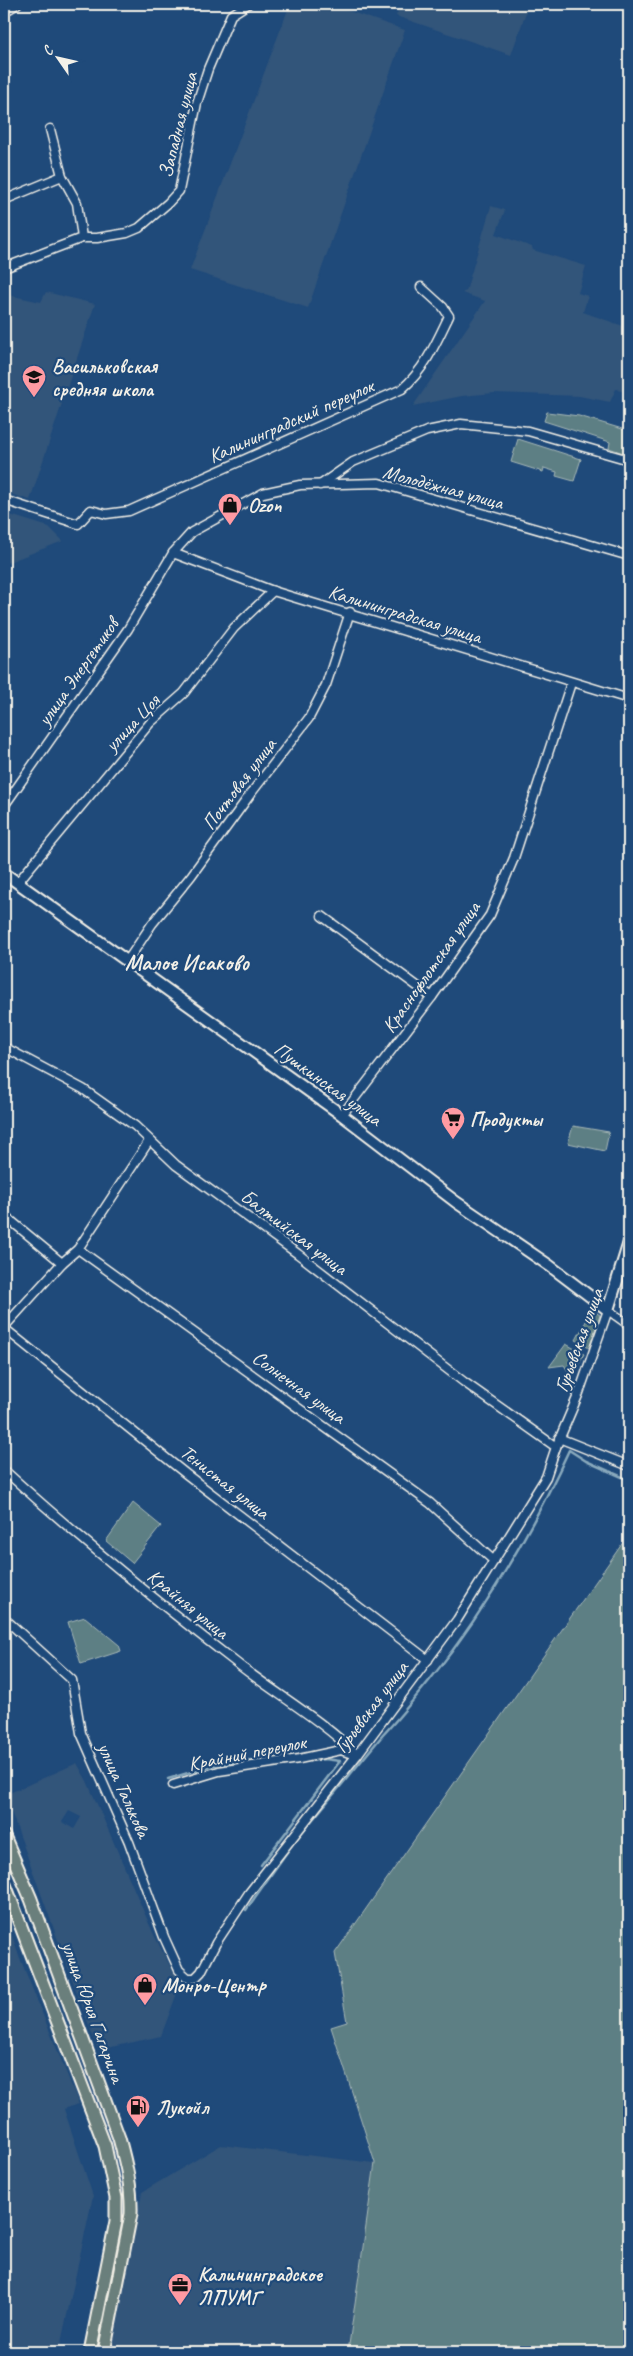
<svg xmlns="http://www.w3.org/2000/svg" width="633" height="2356" viewBox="0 0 633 2356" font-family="Caveat,sans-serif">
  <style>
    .built { fill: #31547a; fill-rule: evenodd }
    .green { fill: #5d7f84; stroke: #a8b8b6 }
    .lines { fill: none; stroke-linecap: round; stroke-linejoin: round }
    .stream { stroke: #8aaabd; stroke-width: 2.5 }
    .street-casing { stroke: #f4f1e8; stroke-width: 11 }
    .secondary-casing { stroke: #f4f1e8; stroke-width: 14 }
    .primary-casing { stroke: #f4f1e8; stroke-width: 15 }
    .street { stroke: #1f4a7a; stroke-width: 8 }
    .secondary { stroke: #1f4a7a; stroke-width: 10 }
    .primary { stroke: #6b7f7c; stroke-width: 11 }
    .labels { text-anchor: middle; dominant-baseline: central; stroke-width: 4.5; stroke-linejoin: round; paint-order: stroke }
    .street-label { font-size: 20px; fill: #f4f1e8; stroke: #1f4a7a }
    .poi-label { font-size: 20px; font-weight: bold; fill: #f4f1e8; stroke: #1f4a7a; text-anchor: start }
    .quarter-label { font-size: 22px; font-weight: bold; fill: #f4f1e8; stroke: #1f4a7a }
  </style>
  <rect width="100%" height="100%" fill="#1f4a7a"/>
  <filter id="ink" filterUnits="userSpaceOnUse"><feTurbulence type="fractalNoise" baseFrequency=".02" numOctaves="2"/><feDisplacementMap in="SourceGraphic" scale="10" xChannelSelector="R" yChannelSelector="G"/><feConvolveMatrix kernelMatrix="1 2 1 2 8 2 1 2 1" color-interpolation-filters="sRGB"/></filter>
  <g filter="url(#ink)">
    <g class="built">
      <path d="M290,4h38l77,26 -97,278 -118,-38z"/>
      <path d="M401,4h128l-18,51 -115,-39z"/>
      <path d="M491,206l14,4 -9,24 36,13 1,3 53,16 -8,27 10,3 -5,16 46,16v66l-13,-5 -6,13 -31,-6 -85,-3 -32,3 -49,10 72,-105 -23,-8 4,-2z"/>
      <path d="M46,292l49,12 -65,196 -26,-8v-198l37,8z"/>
      <path d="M4,513l45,14 14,14 -59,23z"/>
      <path d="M629,1534v818h-520l33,-160 79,-47 154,18 -44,-136 16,-5 -12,-69z"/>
      <path d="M77,1763l10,18 67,154 16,31 9,14v8l-18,48 -63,14 -93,-255zM69,1811l12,6 -7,12 -12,-7z"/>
      <path d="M4,1913l16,45 59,146 -15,5 29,87 -34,156h-55z"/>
    </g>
    <g class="green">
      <path d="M547,412l32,4 50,15v24l-20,-7 1,-6 -66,-21z"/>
      <path d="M518,439l63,20 -7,22 -18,-5 1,-4 -13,-4 -1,4 -32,-10z"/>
      <path d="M573,1126l36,6 -4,19 -37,-8z"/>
      <path d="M592,1310l8,5 -11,33 -13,-8z"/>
      <path d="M566,1344l18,10 -14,25v-5l-6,-9 -15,2z"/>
      <path d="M133,1503l28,23 -29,37 -26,-22z"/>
      <path d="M629,1534v818h-281l27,-189 -44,-136 16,-5 -12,-69z"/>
      <path d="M85,1617l34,28 2,6 -40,13 -13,-42z"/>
    </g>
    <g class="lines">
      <g class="stream">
        <path d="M168,1779l50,-15 51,-5"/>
        <path d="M261,1865l79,-104 -15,-2 -25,3"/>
        <path d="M246,1910l48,-68 88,-106c17,-18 32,-37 47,-55 57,-71 102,-149 140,-231l17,11 43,19"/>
      </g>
      <defs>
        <g id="street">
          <path d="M4,12l13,-8"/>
          <path d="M50,129l12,47 15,27 5,35"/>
          <path d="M4,200l58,-24"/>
          <path d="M4,268l78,-30h15l30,-5 12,-5 29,-25 11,-12 18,-88 11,-34 23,-54 17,-11"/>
          <path d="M320,485l33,-23 74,-31 34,-7 67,7 101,29"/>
          <path d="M4,500l74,24 13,-14 15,4 23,-3 273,-122c23,-20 34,-46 47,-73l-6,-9 -22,-20"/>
          <path d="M173,553l100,38 356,108"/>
          <path d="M4,806l124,-177 45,-76 19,-21 71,-39 37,-8 79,-2 250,73"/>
          <path d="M18,882l132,-159 34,-30 50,-65 39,-37"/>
          <path d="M322,916l110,81"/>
          <path d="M128,960l24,-36 39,-48 61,-84 57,-74 17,-33 24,-73"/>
          <path d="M4,1047l79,42 52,37 41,39 122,89 166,128 92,65 -10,30 -89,143 -100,135 -108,138 -33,50 -15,29 -6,6h-7l-9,-8 -15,-33 -35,-95 -48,-109 -9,-53 -68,-62"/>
          <path d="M342,1115l90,-118 58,-82 24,-57 57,-175"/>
          <path d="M4,1215l58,48"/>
          <path d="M78,1249l352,254 64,58"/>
          <path d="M4,1327l58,-64 16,-14 71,-108"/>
          <path d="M4,1328l182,146 242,186"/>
          <path d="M559,1438l70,28"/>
          <path d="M556,1447l23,-54 29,-83 21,15"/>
          <path d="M4,1470c74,67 151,130 230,191 40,32 87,58 123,94"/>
          <path d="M173,1785l46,-14 80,-12 42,-9 14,5"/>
        </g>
        <path id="secondary" d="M4,873l338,242 114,87 94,64 58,44 21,-68"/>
        <g id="primary">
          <path d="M4,1836l27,63 88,239c7,26 13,50 12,76l-27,138"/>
          <path d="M4,1882l101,264 11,52v23l-26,131"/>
        </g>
      </defs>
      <use href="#street" class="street-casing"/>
      <use href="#secondary" class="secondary-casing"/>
      <use href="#primary" class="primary-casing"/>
      <use href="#street" class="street"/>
      <use href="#secondary" class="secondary"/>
      <use href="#primary" class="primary"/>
    </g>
  </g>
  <defs>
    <symbol id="school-pin" viewBox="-11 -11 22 30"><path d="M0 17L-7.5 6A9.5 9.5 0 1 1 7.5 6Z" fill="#ff9aa2" stroke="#1f4a7a"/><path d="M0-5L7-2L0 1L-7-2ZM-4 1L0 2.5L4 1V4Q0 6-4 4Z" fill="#111"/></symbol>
    <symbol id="shop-pin" viewBox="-11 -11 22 30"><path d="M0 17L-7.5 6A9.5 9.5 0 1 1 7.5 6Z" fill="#ff9aa2" stroke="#1f4a7a"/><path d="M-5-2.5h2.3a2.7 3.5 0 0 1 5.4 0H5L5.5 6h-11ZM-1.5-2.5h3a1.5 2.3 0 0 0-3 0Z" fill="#111"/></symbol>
    <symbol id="supermarket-pin" viewBox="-11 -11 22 30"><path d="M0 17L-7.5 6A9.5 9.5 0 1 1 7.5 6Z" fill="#ff9aa2" stroke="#1f4a7a"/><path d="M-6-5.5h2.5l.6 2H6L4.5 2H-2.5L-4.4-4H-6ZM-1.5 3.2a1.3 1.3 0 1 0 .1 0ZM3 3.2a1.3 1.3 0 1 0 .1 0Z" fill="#111"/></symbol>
    <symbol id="fuel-pin" viewBox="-11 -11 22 30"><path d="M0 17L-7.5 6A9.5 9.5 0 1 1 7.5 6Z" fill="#ff9aa2" stroke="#1f4a7a"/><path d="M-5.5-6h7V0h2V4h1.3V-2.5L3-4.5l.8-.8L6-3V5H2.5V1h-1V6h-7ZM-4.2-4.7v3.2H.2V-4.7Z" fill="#111"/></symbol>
    <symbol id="office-pin" viewBox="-11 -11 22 30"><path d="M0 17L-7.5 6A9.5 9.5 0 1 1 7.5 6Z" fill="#ff9aa2" stroke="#1f4a7a"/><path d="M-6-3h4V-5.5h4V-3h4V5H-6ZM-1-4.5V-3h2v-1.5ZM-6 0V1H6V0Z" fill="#111"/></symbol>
  </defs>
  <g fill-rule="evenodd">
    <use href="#school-pin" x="20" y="363" width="28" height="38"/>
    <use href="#shop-pin" x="216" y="491" width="28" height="38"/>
    <use href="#supermarket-pin" x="439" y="1105" width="28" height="38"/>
    <use href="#shop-pin" x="131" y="1971" width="28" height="38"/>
    <use href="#fuel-pin" x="124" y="2093" width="28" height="38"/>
    <use href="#office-pin" x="166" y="2271" width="28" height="38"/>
  </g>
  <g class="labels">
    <g class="street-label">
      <text transform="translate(178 125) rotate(-76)">Западная улица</text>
      <text transform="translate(291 421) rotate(-24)">Калининградский переулок</text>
      <text transform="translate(443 487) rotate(15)">Молодёжная улица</text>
      <text transform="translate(405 614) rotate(17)">Калининградская улица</text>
      <text transform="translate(78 672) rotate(-55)">улица Энергетиков</text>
      <text transform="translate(132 723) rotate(-47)">улица Цоя</text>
      <text transform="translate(239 784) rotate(-53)">Почтовая улица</text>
      <text transform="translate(431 967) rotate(-55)">Краснофлотская улица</text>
      <text transform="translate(328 1084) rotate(36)">Пушкинская улица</text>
      <text transform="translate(294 1232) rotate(37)">Балтийская улица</text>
      <text transform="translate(579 1340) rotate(-70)">Гурьевская улица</text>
      <text transform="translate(299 1387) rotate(36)">Солнечная улица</text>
      <text transform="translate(225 1482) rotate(38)">Тенистая улица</text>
      <text transform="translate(188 1604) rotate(39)">Крайняя улица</text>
      <text transform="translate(371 1707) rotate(-53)">Гурьевская улица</text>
      <text transform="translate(247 1753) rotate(-11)">Крайний переулок</text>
      <text transform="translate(124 1790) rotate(66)">улица Талькова</text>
      <text transform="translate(93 2012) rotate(70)">улица Юрия Гагарина</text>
    </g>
    <g class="poi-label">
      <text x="52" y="366">Васильковская<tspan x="52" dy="23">средняя школа</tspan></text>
      <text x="248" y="505">Ozon</text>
      <text x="470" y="1119">Продукты</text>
      <text x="162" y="1985">Монро-Центр</text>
      <text x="156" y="2107">Лукойл</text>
      <text x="198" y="2274">Калининградское<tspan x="198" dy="23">ЛПУМГ</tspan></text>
    </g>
    <g class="quarter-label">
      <text x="187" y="963">Малое Исаково</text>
    </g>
  </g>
  <rect width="633" height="2356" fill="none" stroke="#1f4a7a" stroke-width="20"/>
  <rect x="10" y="10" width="613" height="2336" fill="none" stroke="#f4f1e8" stroke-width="2" filter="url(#ink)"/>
  <g transform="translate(58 58) rotate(304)" stroke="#1f4a7a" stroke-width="4" paint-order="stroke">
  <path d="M0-4L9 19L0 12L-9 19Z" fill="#f4f1e8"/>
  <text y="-8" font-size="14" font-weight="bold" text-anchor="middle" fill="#f4f1e8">С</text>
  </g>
</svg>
